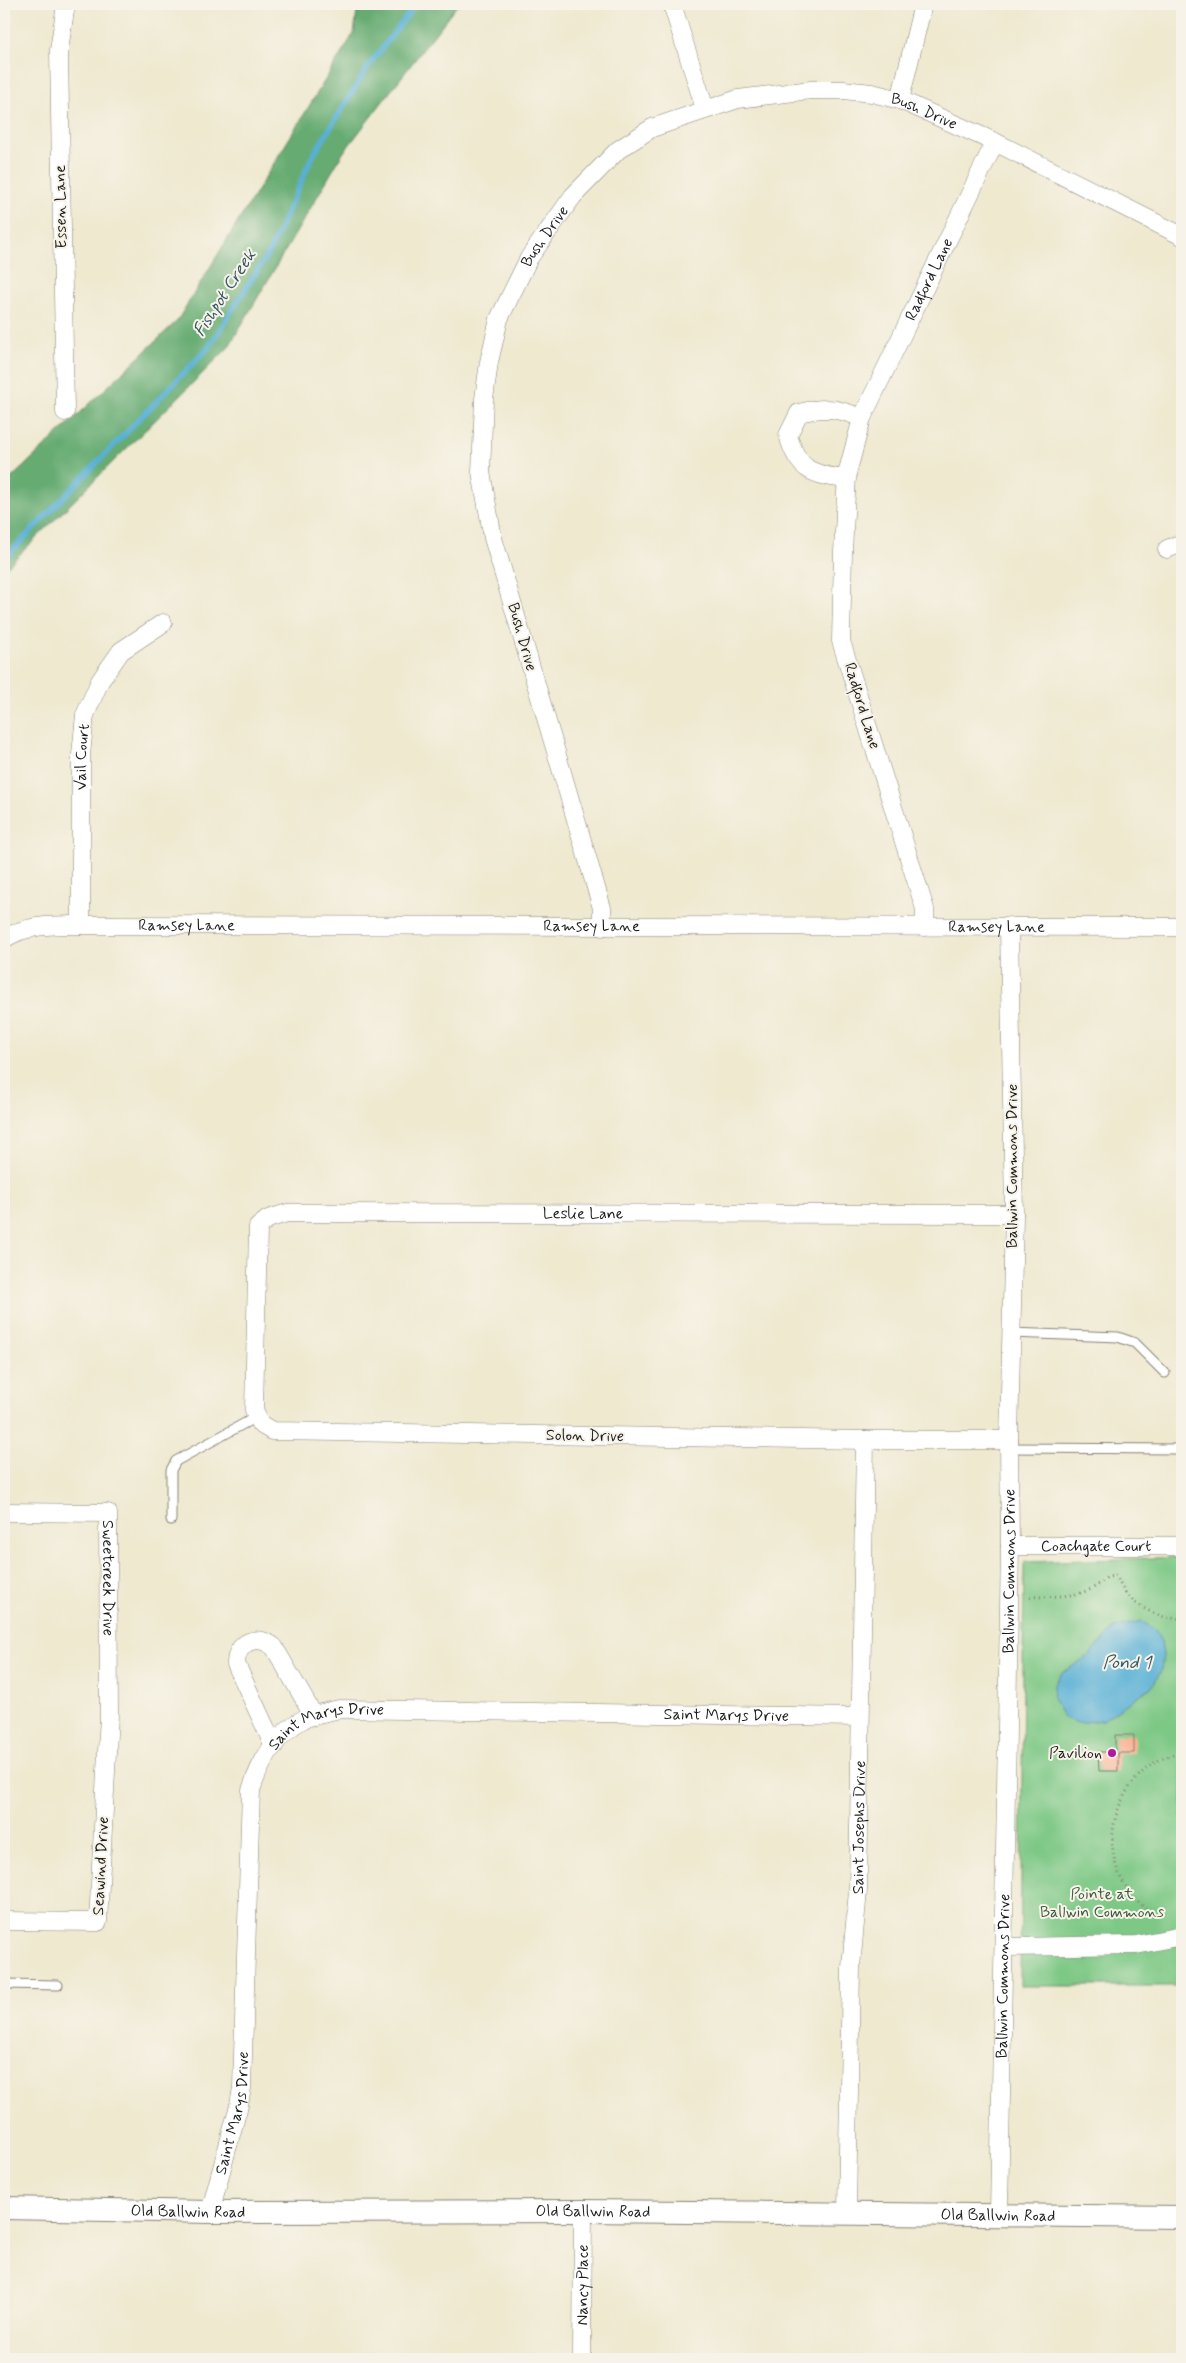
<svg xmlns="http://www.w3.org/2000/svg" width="1186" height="2363" viewBox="0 0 1186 2363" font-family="Mynerve,sans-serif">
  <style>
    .green { fill: #7dc885; stroke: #4c7250 }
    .forest { fill: #66ac72; stroke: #416447 }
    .water { fill: #59b0d6; stroke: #3a6679 }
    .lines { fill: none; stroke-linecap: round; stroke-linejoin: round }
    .stream { stroke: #59b0d6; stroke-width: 5.5 }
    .building { fill: #fbab8c }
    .service-casing { stroke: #868276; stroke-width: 11 }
    .minor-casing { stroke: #868276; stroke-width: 19 }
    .tertiary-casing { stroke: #868276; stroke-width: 24 }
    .path { stroke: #868276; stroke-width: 3; stroke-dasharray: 1 4; stroke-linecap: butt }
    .service { stroke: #fff; stroke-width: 9 }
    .minor { stroke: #fff; stroke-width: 18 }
    .tertiary { stroke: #fff; stroke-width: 22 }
    .poi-dot { fill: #b5179e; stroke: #f7f3e8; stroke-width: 2 }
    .labels { text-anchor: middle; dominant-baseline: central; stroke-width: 4; stroke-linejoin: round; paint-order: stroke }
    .street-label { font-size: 16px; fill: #1c1c1c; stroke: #f7f3e8 }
    .poi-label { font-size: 16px; fill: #1c1c1c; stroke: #f7f3e8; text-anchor: end }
    .park-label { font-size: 16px; fill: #3e5841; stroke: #f7f3e8 }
    .water-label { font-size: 18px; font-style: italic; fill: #345766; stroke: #f7f3e8 }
  </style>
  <rect width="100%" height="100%" fill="#f7f3e8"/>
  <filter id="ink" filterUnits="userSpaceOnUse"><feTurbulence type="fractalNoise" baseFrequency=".02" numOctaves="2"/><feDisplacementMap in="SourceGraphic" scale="10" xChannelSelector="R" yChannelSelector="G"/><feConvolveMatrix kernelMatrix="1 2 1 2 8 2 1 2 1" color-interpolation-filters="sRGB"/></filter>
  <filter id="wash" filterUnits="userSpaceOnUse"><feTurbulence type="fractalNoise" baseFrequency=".0096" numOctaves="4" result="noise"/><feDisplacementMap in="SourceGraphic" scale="20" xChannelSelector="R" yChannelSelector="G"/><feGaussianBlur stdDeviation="1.12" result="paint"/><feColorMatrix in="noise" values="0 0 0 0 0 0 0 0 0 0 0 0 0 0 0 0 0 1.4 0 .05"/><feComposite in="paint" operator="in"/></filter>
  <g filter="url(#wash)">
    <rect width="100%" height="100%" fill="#efe9d0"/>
    <path class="green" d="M1182,1557v429h-162l4,-424z"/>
    <path class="forest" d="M358,4h100l-115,149 -115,195 -224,222v-85l173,-164 177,-288z"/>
    <path class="water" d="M1141,1621l13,8 7,12 2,15 -2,14 -8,16 -50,34 -25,3 -14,-5 -11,-19 1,-14 7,-11 30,-20 23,-26z"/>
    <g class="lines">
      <path class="stream" d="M4,559l204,-211 62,-97 41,-92 59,-95 46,-60"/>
    </g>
    <g id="blocks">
      <path class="building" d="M1115,1735h19v18h-16v18h-19l-1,-19h17z"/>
    </g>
  </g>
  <g filter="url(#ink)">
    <use href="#blocks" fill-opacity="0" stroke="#868276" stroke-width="1"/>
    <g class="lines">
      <defs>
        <g id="service">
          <path d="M1011,1333l107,4 17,6 30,30"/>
          <path d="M1009,1448l173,1"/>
          <path d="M171,1520v-50l5,-9 80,-44"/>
          <path d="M4,1984l54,1"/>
        </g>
        <g id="minor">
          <path d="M672,4l33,105"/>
          <path d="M900,100l23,-96"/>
          <path d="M65,412l-6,-362 7,-46"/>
          <path d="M847,479c-35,-4 -49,-8 -59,-44l11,-22c26,-7 38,-5 63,5"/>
          <path d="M1167,549l15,-6"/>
          <path id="s1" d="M81,925v-170l4,-40 15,-34 21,-30 42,-28"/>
          <path id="s2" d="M602,927v-19l-109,-370 -12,-66 3,-73 5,-37 10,-43 30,-61 44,-62 45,-46 34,-22 86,-29 73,-9h32l29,3 28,7 95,42 187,94"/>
          <path id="s3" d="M925,927v-18l-84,-268 2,-89 4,-78 15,-56 133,-276"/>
          <path id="s4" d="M4,939c23,-15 51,-14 77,-14l1101,2"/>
          <path id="s5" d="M1009,1440h-144l-593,-9 -12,-7 -6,-14 4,-183 10,-8 19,-6 727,1"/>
          <path id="s6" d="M4,1512l104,1 1,202 -11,207 -94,-1"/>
          <path id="s7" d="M1010,1546h172"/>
          <path d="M274,1746l-38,-82c0,-22 21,-31 38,-17l40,69"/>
          <path d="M1005,1947l131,-2 46,-9"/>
          <path id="s8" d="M210,2212l29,-107 3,-17 9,-298c9,-27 25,-56 51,-70 11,-6 26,-8 37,-11l520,8"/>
          <path id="s9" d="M847,2213l4,-246 7,-76 7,-451"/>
          <path id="s10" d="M999,2216l11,-670 -1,-106 5,-226 -5,-288"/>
          <path id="s11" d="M582,2359l1,-148"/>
        </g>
        <g id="tertiary">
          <path id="s12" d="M4,2208l206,4 373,-1 599,6"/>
        </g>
      </defs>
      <use href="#service" class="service-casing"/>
      <use href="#minor" class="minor-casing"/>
      <use href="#tertiary" class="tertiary-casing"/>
      <g class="path">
        <path d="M1030,1597c27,-1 57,2 77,-20l9,-1c4,7 7,15 13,21 12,12 36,24 53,21"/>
        <path d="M1146,1909c-6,-5 -12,-11 -16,-17 -33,-41 -17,-104 27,-131 7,-4 17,-6 25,-8"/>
      </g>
      <use href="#service" class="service"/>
      <use href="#minor" class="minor"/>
      <use href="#tertiary" class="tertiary"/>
    </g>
  </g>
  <circle class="poi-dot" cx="1112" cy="1753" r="5"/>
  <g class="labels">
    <g class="street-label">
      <text stroke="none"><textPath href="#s2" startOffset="1156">Bush Drive</textPath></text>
      <text transform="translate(61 207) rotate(-91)">Essen Lane</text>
      <text stroke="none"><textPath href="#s2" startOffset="721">Bush Drive</textPath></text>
      <text stroke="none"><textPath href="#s3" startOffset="678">Radford Lane</textPath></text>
      <text transform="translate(522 637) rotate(74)">Bush Drive</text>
      <text transform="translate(862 706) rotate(73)">Radford Lane</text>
      <text stroke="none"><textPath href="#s1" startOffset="168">Vail Court</textPath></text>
      <text stroke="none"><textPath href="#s4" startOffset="185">Ramsey Lane</textPath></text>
      <text stroke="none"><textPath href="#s4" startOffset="590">Ramsey Lane</textPath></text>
      <text stroke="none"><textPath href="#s4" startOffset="995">Ramsey Lane</textPath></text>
      <text transform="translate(1012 1166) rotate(-90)">Ballwin Commons Drive</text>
      <text stroke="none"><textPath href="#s5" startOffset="1278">Leslie Lane</textPath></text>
      <text transform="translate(585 1436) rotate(1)">Solon Drive</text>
      <text stroke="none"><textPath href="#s7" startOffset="86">Coachgate Court</textPath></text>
      <text stroke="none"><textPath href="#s10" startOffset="645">Ballwin Commons Drive</textPath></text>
      <text stroke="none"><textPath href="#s6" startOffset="169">Sweetcreek Drive</textPath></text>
      <text stroke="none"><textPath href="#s8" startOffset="941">Saint Marys Drive</textPath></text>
      <text stroke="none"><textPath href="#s8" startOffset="536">Saint Marys Drive</textPath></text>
      <text stroke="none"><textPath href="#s9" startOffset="386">Saint Josephs Drive</textPath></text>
      <text transform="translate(101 1866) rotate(-87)">Seawind Drive</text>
      <text stroke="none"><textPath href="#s10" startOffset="240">Ballwin Commons Drive</textPath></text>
      <text stroke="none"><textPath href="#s8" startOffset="102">Saint Marys Drive</textPath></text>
      <text stroke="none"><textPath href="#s12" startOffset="184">Old Ballwin Road</textPath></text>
      <text stroke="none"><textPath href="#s12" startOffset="589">Old Ballwin Road</textPath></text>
      <text stroke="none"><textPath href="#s12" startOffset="994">Old Ballwin Road</textPath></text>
      <text stroke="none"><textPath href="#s11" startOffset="74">Nancy Place</textPath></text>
    </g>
    <g class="poi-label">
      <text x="1102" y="1753">Pavilion</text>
    </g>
    <g class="park-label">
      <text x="1102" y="1894">Pointe at<tspan x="1102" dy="18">Ballwin Commons</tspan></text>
    </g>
    <g class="water-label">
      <text transform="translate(225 293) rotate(-57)">Fishpot Creek</text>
      <text x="1127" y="1663">Pond 1</text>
    </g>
  </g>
  <rect width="1186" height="2363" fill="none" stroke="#f7f3e8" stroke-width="20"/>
</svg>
